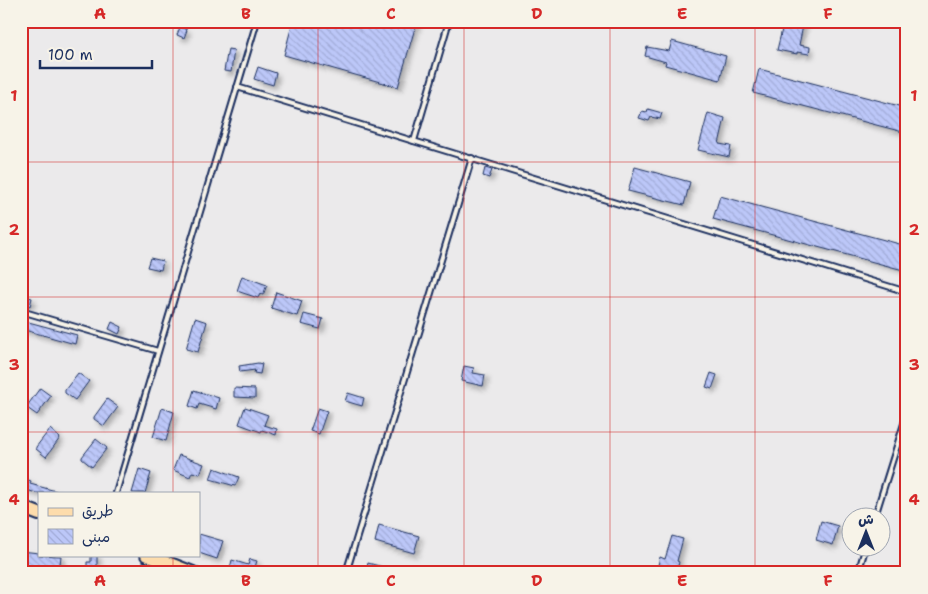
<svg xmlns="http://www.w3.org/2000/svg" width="928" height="594" viewBox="0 0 928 594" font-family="'Shantell Sans','Playpen Sans Arabic',sans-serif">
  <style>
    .building { fill: url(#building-back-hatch); stroke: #1b2f5e; filter: url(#shadow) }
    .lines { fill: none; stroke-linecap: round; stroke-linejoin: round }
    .service-casing { stroke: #1b2f5e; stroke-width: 8 }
    .primary-casing { stroke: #1b2f5e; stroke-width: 16 }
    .service { stroke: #f7f3e8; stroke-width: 4 }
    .primary { stroke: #fddcac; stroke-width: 12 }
    .grid { fill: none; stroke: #d62828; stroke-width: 1; stroke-opacity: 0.55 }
    .neatline { fill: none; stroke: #d62828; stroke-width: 2 }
    .grid-label { font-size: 16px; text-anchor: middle; font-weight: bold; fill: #d62828 }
  </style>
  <defs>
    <pattern id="building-back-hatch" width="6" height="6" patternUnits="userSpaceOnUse" patternTransform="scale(1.25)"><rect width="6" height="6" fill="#bcc7f8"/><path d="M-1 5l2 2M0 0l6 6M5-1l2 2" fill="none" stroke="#a1abd7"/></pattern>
    <filter id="shadow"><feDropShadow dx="3.5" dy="3.5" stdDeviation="2.5" flood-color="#0004"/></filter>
  </defs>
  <rect width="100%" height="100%" fill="#ebeaeb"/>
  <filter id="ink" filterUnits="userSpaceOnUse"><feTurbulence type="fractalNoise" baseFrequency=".02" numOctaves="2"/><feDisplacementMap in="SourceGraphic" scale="10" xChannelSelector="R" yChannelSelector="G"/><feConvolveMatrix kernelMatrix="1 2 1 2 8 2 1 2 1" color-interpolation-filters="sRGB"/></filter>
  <g filter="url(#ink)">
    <g class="building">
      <path d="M293,21h124l-19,66 -114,-32z"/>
      <path d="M784,21h20l-5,24 11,2 -1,7 -12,-2v2l-20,-4z"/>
      <path d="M180,27l7,3 -3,8 -7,-3z"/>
      <path d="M672,41l54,15 -6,24 -55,-15 1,-3 -21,-6 2,-9 22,4z"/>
      <path d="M228,49l6,1 -3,22 -7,-1z"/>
      <path d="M258,67l18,6 -3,12 -19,-6z"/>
      <path d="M759,69l148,39v25l-154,-40z"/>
      <path d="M648,109l14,4 -2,6 -9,-2 -2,4 -10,-3 3,-7 5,1z"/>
      <path d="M708,113l17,5 -6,26 12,2 -2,11 -31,-7z"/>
      <path d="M635,167l55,15 -6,23 -56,-14z"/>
      <path d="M485,168l7,2 -3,8 -6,-2z"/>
      <path d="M720,196l187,50v25l-194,-52z"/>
      <path d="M150,258l13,3 -2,9 -14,-3z"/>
      <path d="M242,276l25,9 -4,10 -3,-1 -2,4 -21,-7z"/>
      <path d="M276,292l26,9 -5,15 -26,-8z"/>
      <path d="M21,295l11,3 -2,8 -9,-3z"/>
      <path d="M304,314l19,5 -3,10 -19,-5z"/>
      <path d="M195,318l12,4 -9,30 -12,-3z"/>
      <path d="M21,320l56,15 -2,9 -54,-15z"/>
      <path d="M112,322l10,5 -3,7 -10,-5z"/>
      <path d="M258,363l4,1 -2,10 -6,-1 1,-3 -15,2 -1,-6z"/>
      <path d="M464,366l10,2 -1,5 12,2 -2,11 -22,-5z"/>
      <path d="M78,373l11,8 -14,19 -10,-7v-3z"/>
      <path d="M711,373l6,2 -5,14 -6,-2z"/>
      <path d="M40,388l11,8 -14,19 -10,-7v-2z"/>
      <path d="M234,388l21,1v9l-21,-1z"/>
      <path d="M194,390l25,8 -3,11 -17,-5 -2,5 -8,-3z"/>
      <path d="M348,393l16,5 -2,8 -17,-5z"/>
      <path d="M107,399l11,8 -14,19 -10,-7v-2z"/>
      <path d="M245,407l23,8 -4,10 13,4 -1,6 -14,-5 -1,2 -22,-8z"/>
      <path d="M162,408l12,4 -8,29 -13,-4z"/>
      <path d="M318,408l9,3 -8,23 -9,-3z"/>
      <path d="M50,429l10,9 -14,19 -10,-8v-2z"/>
      <path d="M96,439l11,9 -15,19 -10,-8v-2z"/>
      <path d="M179,455l25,9 -4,10 -8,-2 -2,5 -17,-7z"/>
      <path d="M214,468l25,9 -4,9 -25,-7z"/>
      <path d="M139,469l12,4 -6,20h-13z"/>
      <path d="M21,477l10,4 -1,3 26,7 -1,2h-19l-15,-5z"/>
      <path d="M821,521l17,5 -5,19 -17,-5z"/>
      <path d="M379,525l40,11 -5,17 -39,-11z"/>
      <path d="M199,534l24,7 -6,18 -18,-6z"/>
      <path d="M672,536l11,3 -6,22 2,1 -2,8 -19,-5 2,-8 5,2z"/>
      <path d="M21,551l18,2v2l22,1 -2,17h-38z"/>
      <path d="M91,555h6v18h-10v-11h4z"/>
      <path d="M250,559l7,2 -4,12h-24l3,-13 16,5z"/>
      <path d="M368,563l30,8v2h-33z"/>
    </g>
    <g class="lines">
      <defs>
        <g id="service">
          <path d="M237,87l670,205"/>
          <path d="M414,141l35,-120"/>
          <path d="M21,311l137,40"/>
          <path d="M116,493l141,-472"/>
          <path d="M875,516l32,-102"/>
          <path d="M346,573l126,-415"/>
          <path d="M858,573l8,-27"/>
        </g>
        <g id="primary">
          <path d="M21,507l18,7"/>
          <path d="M147,555l46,18"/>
        </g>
      </defs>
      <use href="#service" class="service-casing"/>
      <use href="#primary" class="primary-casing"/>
      <use href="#service" class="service"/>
      <use href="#primary" class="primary"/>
    </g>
  </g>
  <path class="grid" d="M173,21v472M318,21v552M464,21v552M610,21v552M755,21v552M21,162h886M21,297h886M21,432h886M173,555v18"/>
  <rect width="928" height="594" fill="none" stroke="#f7f3e8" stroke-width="55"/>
  <rect x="38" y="492" width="162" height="65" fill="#f7f3e8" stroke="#9fa5b1"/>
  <rect x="48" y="508" width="25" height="8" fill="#fddcac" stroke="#9fa5b1"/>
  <text x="82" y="516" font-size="15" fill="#1b2f5e">طريق</text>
  <rect x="48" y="529" width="25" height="15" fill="url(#building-back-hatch)" stroke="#9fa5b1"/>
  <text x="82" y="542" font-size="15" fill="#1b2f5e">مبنى</text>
  <g transform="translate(866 532)"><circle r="24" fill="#f7f3e8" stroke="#9fa5b1"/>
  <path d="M0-4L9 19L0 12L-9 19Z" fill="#1b2f5e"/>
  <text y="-8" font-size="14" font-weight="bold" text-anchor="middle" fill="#1b2f5e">ش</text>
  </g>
  <path d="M40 60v8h112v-8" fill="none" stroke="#1b2f5e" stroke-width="2.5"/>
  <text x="48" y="60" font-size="15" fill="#1b2f5e" stroke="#f7f3e8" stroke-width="4" paint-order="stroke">100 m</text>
  <rect x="28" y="28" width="872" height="538" class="neatline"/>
  <g class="grid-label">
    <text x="100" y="19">A</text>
    <text x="246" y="19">B</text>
    <text x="391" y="19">C</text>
    <text x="537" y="19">D</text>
    <text x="682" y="19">E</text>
    <text x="828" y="19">F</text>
    <text x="14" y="101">1</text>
    <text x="914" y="101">1</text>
    <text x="14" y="235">2</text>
    <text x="914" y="235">2</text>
    <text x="14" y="370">3</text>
    <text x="914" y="370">3</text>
    <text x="14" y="505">4</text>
    <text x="914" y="505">4</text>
    <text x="100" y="586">A</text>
    <text x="246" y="586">B</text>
    <text x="391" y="586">C</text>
    <text x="537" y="586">D</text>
    <text x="682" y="586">E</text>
    <text x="828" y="586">F</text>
  </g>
</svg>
